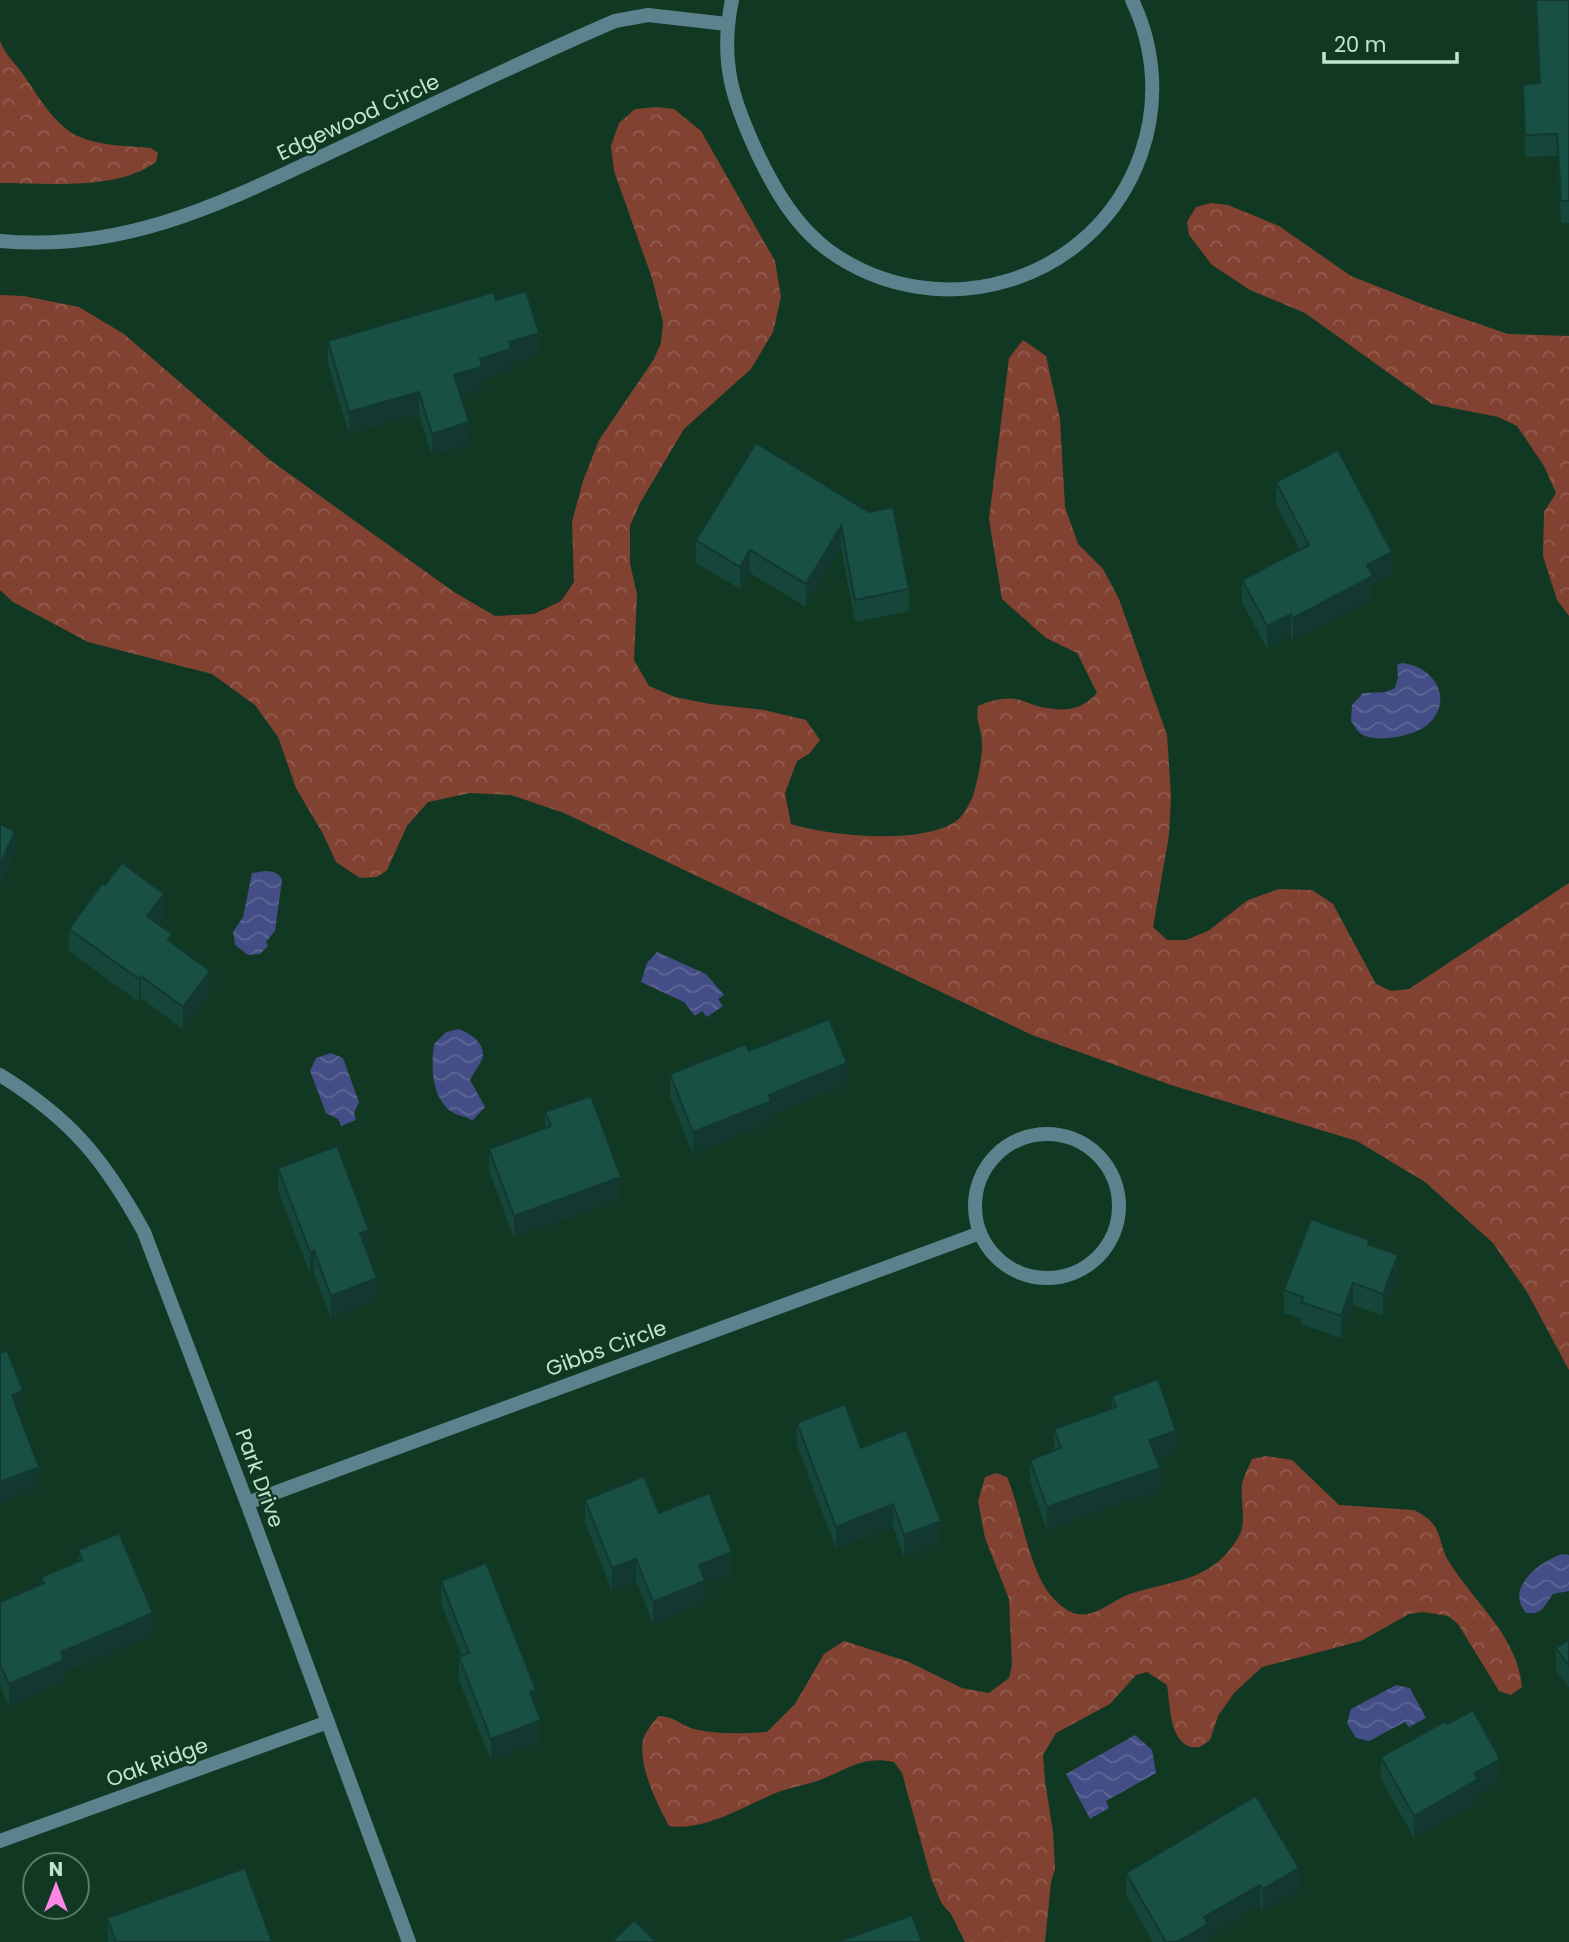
<svg xmlns="http://www.w3.org/2000/svg" width="1569" height="1942" viewBox="0 0 1569 1942" font-family="Poppins,sans-serif">
  <style>
    .forest { fill: url(#forest-crowns) }
    .water { fill: url(#water-waves) }
    .lines { fill: none; stroke-linecap: round; stroke-linejoin: round }
    .minor { stroke: #5c838d; stroke-width: 14 }
    .wall { fill: #16453a }
    .shaded-wall { fill: #123830 }
    .building { fill: #195044; stroke: #123830; stroke-width: 2 }
    .labels { text-anchor: middle; dominant-baseline: central; stroke-width: 5; stroke-linejoin: round; paint-order: stroke }
    .street-label { font-size: 21px; fill: #c1e6cd; stroke: #103822 }
  </style>
  <defs>
    <pattern id="forest-crowns" width="20" height="18" patternUnits="userSpaceOnUse" patternTransform="scale(1.75)"><rect width="20" height="18" fill="#824232"/><path d="M2 6a3 3 0 1 1 6 0M12 15a3 3 0 1 1 6 0" fill="none" stroke="#925d4e"/></pattern>
    <pattern id="water-waves" width="16" height="10" patternUnits="userSpaceOnUse" patternTransform="scale(1.75)"><rect width="16" height="10" fill="#444d85"/><path d="M0 5q4-4 8 0t8 0" fill="none" stroke="#5d6795"/></pattern>
  </defs>
  <rect width="100%" height="100%" fill="#103822"/>
  <g class="forest">
    <path d="M0,41c5,14 17,24 25,36 16,23 32,53 60,62 20,7 45,7 66,9l7,5 -2,9c-39,29 -110,21 -156,21z"/>
    <path d="M657,107l17,2 27,22 74,130 6,36 -8,35 -22,37 -67,60 -44,74 -10,23v38l7,30 -3,66 15,26 26,11 35,7 54,6 42,10 14,20 -11,14 -12,7 -12,32 6,31c39,12 128,21 164,-2 7,-4 15,-19 18,-26 5,-17 9,-36 9,-53 0,-15 -7,-20 -4,-37 12,-5 25,-9 38,-7 7,1 14,5 21,7 25,6 43,6 60,-13l-20,-40 -31,-15 -44,-39 -13,-80 20,-161 14,-18 23,16 14,63 5,88 13,37 25,25 16,30 48,136 4,61 -2,39 -16,92 14,13h19l22,-9 40,-31 31,-11 33,1 21,14 43,80 15,7 18,-2 160,-106v487l-42,-78 -34,-49 -68,-61 -68,-41 -186,-56 -139,-50 -468,-222 -53,-18 -41,-2 -42,9 -21,24 -20,44 -10,7 -17,1 -24,-16 -13,-28 -27,-46 -18,-51 -23,-32 -43,-31 -124,-32 -75,-40 -13,-12v-295l24,1 55,11 45,27 146,126 184,132 41,24 39,-2 27,-13 13,-19 -2,-60 11,-41 16,-41 55,-81 7,-16 2,-21 -11,-44 -38,-107 -3,-25 8,-23 16,-14z"/>
    <path d="M1211,203l17,2 51,21 72,50 76,30 81,28 61,2v280l-12,-16 -14,-44 1,-44 12,-19 -12,-27 -27,-40 -19,-9 -66,-13 -127,-91 -55,-23 -38,-25 -23,-30 -2,-13 9,-15z"/>
    <path d="M1266,1456l26,4 47,45 75,5c31,15 22,30 35,52 25,40 69,75 73,125l-11,8 -12,-4 -41,-67 -10,-8 -25,-4 -14,2 -48,27 -99,26 -28,26 -16,23 -8,24 -10,7c-4,0 -8,1 -12,-1 -19,-9 -18,-43 -21,-61l-20,-13 -11,3 -26,29 -54,29 -13,22 2,26 8,51 2,37 -4,13 -6,60h-80l-14,-28 -9,-10 -11,-26 -29,-105 -8,-11c-33,-7 -48,9 -77,19 -12,4 -24,6 -36,10 -34,13 -76,41 -112,35 -12,-23 -31,-59 -26,-86 2,-8 10,-17 15,-24 16,0 22,9 36,13 24,6 49,4 73,3l28,-28 29,-50 20,-13 65,21 53,26 27,5 20,-15 3,-13 -3,-66 -24,-61 -7,-37 7,-24 11,-4 11,4c15,35 22,98 48,123 32,33 51,0 81,-8 42,-12 79,-13 103,-56 8,-13 1,-37 3,-52 2,-9 7,-17 10,-25z"/>
  </g>
  <g class="water">
    <path d="M1402,663c33,3 54,39 24,63 -14,10 -49,18 -65,8 -4,-3 -7,-8 -10,-13l1,-16 11,-12 23,-1 9,-4 3,-11 -1,-12z"/>
    <path d="M264,871c8,0 15,1 18,9l-7,51 -9,11 2,4 -8,8 -12,1 -13,-10 -2,-13 10,-15 9,-44z"/>
    <path d="M657,952l49,22 18,21 -6,4 5,7 -16,11 -5,-6 -7,5 -11,-14 -43,-20 6,-19z"/>
    <path d="M459,1029c12,5 28,15 23,30 -3,8 -9,14 -12,21l15,27 -13,14c-6,-6 -13,-4 -20,-9 -21,-14 -21,-46 -18,-68l12,-12z"/>
    <path d="M331,1053l12,5 16,44 -5,11 2,7 -15,6 -3,-7 -12,-6 -16,-42 6,-13z"/>
    <path d="M1562,1554l7,1v36l-16,3c-9,12 -10,21 -27,19 -22,-26 15,-52 36,-59z"/>
    <path d="M1396,1685l14,3 16,30 -17,9 -4,-5 -36,19 -13,-3 -9,-15 4,-14z"/>
    <path d="M1135,1735l17,15 4,23 -50,28 3,7 -19,11 -24,-45z"/>
  </g>
  <g class="lines">
    <g class="minor">
      <path d="M732,0c-13,62 1,102 27,157 17,35 37,69 69,93 110,80 268,33 313,-96 18,-51 14,-106 -9,-154"/>
      <path d="M0,241c130,12 230,-42 344,-95 90,-42 180,-86 271,-125l33,-6 79,9"/>
      <path d="M0,1075c71,44 104,84 144,157l103,271 162,439"/>
      <circle cx="1047" cy="1206" r="72"/>
      <path d="M247,1503l733,-270"/>
      <path d="M0,1841l328,-119"/>
    </g>
  </g>
  <g class="wall">
    <path d="M1535,0h34v223h-8l-4,-67 -32,1 -2,-73 16,-1z"/>
    <path d="M496,300l43,55 -28,8v8l-29,9v9l-21,6 8,49 -37,12 -13,-42 -70,20 -21,-71v-22z"/>
    <path d="M756,443l153,146v22l-54,11 -14,-74 -35,59 -56,-34 -10,16 -44,-26v-23z"/>
    <path d="M1276,482l116,92 -19,10v15l-80,41 -2,-4 -24,13 -25,-47v-22l58,-30 -24,-46z"/>
    <path d="M164,916l-6,8 52,69 -27,36 -42,-31 -2,4 -70,-51v-22z"/>
    <path d="M749,1051l98,34 -76,31v7l-78,31 -23,-58v-22z"/>
    <path d="M545,1112l76,87 -107,39 -25,-67v-22l56,-21z"/>
    <path d="M278,1168l91,84 -1,1 9,47 -46,18 -17,-45 -4,1 -32,-84z"/>
    <path d="M1369,1245l29,32 -15,39 -30,-11 -12,33 -40,-14v-6l-17,-5v-23z"/>
    <path d="M1112,1396l64,57 -19,7 3,30 -113,40 -17,-48v-22l24,-10v-21l58,-20z"/>
    <path d="M797,1423l64,25 80,95 -37,14 -11,-30 -57,22 -39,-104z"/>
    <path d="M585,1500l74,13 73,61 -27,11v18l-52,21 -17,-43 -24,10 -27,-69z"/>
    <path d="M78,1550l75,85 -89,38v10l-55,23 -9,-20v-84l41,-17v-8l37,-16z"/>
    <path d="M441,1581l95,127 5,34 -50,19 -32,-81v-23h3l-21,-54z"/>
    <path d="M1569,1639v49l-13,-18v-22z"/>
    <path d="M1447,1724l53,57 -22,13v8l-64,36 -33,-59v-22z"/>
    <path d="M1256,1796l43,94 -36,21 -3,-4 -52,30v5h-55l-27,-47v-22z"/>
    <path d="M107,1918l165,24h-164z"/>
  </g>
  <g class="shaded-wall">
    <path d="M539,333v22l-28,8v8l-29,9v9l-28,8v-22l55,-33z"/>
    <path d="M419,392v22l-70,20v-22z"/>
    <path d="M469,422v22l-37,12v-22z"/>
    <path d="M841,526v22l-35,59v-23z"/>
    <path d="M750,550v23l-10,16v-22z"/>
    <path d="M1392,552v22l-19,10v15l-80,41v-22l74,-53z"/>
    <path d="M1291,614v22l-24,13v-23z"/>
    <path d="M15,831v23l-15,33v-22z"/>
    <path d="M164,894v22l-17,22v-22z"/>
    <path d="M210,971v22l-27,36v-22z"/>
    <path d="M141,976v22l-2,4v-23z"/>
    <path d="M847,1063v22l-76,31v7l-78,31v-22l76,-37z"/>
    <path d="M621,1177v22l-107,39v-22z"/>
    <path d="M369,1230v22l-9,3v-22z"/>
    <path d="M314,1251v22l-4,1v-22z"/>
    <path d="M1398,1255v22l-15,39v-22z"/>
    <path d="M377,1278v22l-46,18v-22z"/>
    <path d="M1353,1283v22l-12,33v-22z"/>
    <path d="M23,1391v22l-11,4v-22z"/>
    <path d="M1176,1431v22l-27,10v-23z"/>
    <path d="M39,1467v22l-39,15v-22z"/>
    <path d="M1160,1468v22l-113,40v-23z"/>
    <path d="M893,1504v23l-57,22v-22z"/>
    <path d="M941,1521v22l-37,14v-22z"/>
    <path d="M732,1552v22l-27,11v18l-52,21v-22l46,-37z"/>
    <path d="M636,1559v22l-24,10v-23z"/>
    <path d="M153,1613v22l-89,38v10l-55,23v-22l52,-32z"/>
    <path d="M536,1690v22l-6,-20z"/>
    <path d="M541,1720v22l-50,19v-22z"/>
    <path d="M1500,1759v22l-22,13v8l-64,36v-22l60,-42z"/>
    <path d="M1299,1868v22l-36,21v-22z"/>
    <path d="M1260,1885v22l-52,30v5h-31l27,-25z"/>
  </g>
  <g class="building">
    <path d="M1536,0h33v201h-8l-4,-67 -32,1 -2,-51 17,-1z"/>
    <path d="M526,291l13,42 -30,9 2,7 -31,10 2,8 -28,8 15,47 -37,12 -13,-42 -70,20 -21,-71 166,-49 2,8z"/>
    <path d="M756,443l113,69 24,-5 16,82 -54,11 -14,-74 -35,58 -56,-34 -10,17 -44,-27z"/>
    <path d="M1338,450l54,102 -25,13 6,11 -80,42 -2,-4 -24,12 -25,-46 67,-35 -33,-63z"/>
    <path d="M0,824l15,7 -15,34z"/>
    <path d="M122,863l42,31 -17,22 25,18 -4,6 42,31 -27,36 -42,-31 -2,3 -70,-50 33,-45 3,1z"/>
    <path d="M829,1019l18,44 -78,32 2,6 -78,31 -23,-58 76,-30 3,7z"/>
    <path d="M591,1096l30,81 -107,39 -25,-67 62,-23 -6,-14z"/>
    <path d="M337,1146l32,84 -9,3 17,45 -46,18 -17,-45 -4,1 -32,-84z"/>
    <path d="M1311,1219l58,21 -1,4 30,11 -15,39 -30,-11 -12,33 -40,-14 2,-5 -19,-7z"/>
    <path d="M7,1350l16,41 -11,4 27,72 -39,15v-129z"/>
    <path d="M1158,1379l18,52 -27,9 11,28 -113,39 -17,-47 31,-12 -7,-19 62,-22 -4,-11z"/>
    <path d="M845,1404l16,44 45,-18 35,91 -37,14 -11,-31 -57,23 -39,-104z"/>
    <path d="M644,1476l15,37 50,-20 23,59 -33,13 6,16 -52,21 -17,-43 -24,9 -27,-68z"/>
    <path d="M119,1533l34,80 -92,39 3,8 -55,24 -9,-20v-62l44,-19 -3,-6 41,-17 -4,-10z"/>
    <path d="M486,1563l50,127 -6,2 11,28 -50,19 -32,-82 10,-4 -28,-72z"/>
    <path d="M1569,1639v27l-13,-18z"/>
    <path d="M1473,1710l27,49 -26,15 4,5 -64,37 -33,-59 65,-36 1,3z"/>
    <path d="M1256,1796l43,72 -36,21 -3,-4 -56,32 4,7 -31,18h-11l-40,-69z"/>
    <path d="M245,1868l27,74h-156l-9,-24z"/>
    <path d="M912,1915l10,27h-84z"/>
    <path d="M634,1920l22,22h-44z"/>
  </g>
  <g class="labels">
    <g class="street-label">
      <text transform="translate(358 117) rotate(-25)">Edgewood Circle</text>
      <text transform="translate(606 1348) rotate(-20)">Gibbs Circle</text>
      <text transform="translate(260 1478) rotate(70)">Park Drive</text>
      <text transform="translate(157 1762) rotate(-20)">Oak Ridge</text>
    </g>
  </g>
  <g transform="translate(56 1886)"><circle r="33" fill="#103822" stroke="#577e66" stroke-width="2"/>
  <path d="M0-5L12 26L0 18L-12 26Z" fill="#fc86e4"/>
  <text y="-10" font-size="19" font-weight="bold" text-anchor="middle" fill="#c1e6cd">N</text>
  </g>
  <path d="M1324 52v10h133v-10" fill="none" stroke="#c1e6cd" stroke-width="3.5"/>
  <text x="1334" y="52" font-size="21" fill="#c1e6cd" stroke="#103822" stroke-width="5" paint-order="stroke">20 m</text>
</svg>
